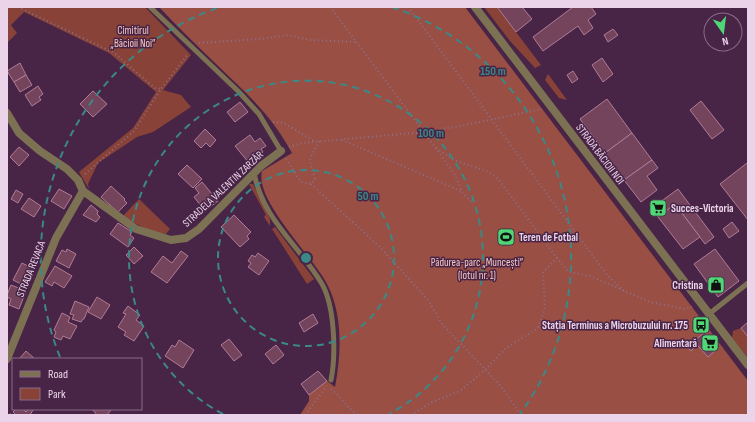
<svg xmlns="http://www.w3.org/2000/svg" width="755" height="422" viewBox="0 0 755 422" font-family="'Sofia Sans Condensed',sans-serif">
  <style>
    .green { fill: #884238 }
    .forest { fill: #994f44 }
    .building { fill: #74445c; stroke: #b17c95 }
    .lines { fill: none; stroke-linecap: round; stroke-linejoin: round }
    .path { stroke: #8e6f8c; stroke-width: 2; stroke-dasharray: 1 3; stroke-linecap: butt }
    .service { stroke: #7c7153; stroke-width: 5 }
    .minor { stroke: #7c7153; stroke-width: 8 }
    .ring { fill: none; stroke: #3b8987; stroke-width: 2; stroke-dasharray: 7 5 }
    .labels { text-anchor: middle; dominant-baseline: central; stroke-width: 3; stroke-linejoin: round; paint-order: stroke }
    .park-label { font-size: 11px; fill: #f5c8c0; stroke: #482446 }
    .street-label { font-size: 11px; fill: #ebd4e9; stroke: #482446 }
    .poi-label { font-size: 11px; font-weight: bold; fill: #ebd4e9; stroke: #482446; text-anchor: end }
    .centre { fill: #3b8987; stroke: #482446; stroke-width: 2 }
    .ring-label { font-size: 12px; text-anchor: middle; font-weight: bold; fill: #3b8987; stroke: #482446; stroke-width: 3; stroke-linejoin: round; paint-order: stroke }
  </style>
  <rect width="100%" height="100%" fill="#482446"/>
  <g class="green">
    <path d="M7,7h138l46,48 -28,35 18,5 10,12 -38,25 -16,5 -39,26 -10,21 1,5 -10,-17 54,-44 23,-36 -47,-39 -85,-41 -13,13 6,8 -10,10z"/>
    <path d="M484,7h13l44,58 -6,3 -25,-27z"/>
    <path d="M548,74l19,26 -8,-2 -14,-18z"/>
    <path d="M249,184h4l17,35v7l-6,-9 2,-2z"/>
    <path d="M139,199l31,30 -4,5 -13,-2 -31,-15z"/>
    <path d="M275,227l39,52 -7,5 -35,-55z"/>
    <path d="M741,328l7,9v21l-16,-20 1,-7z"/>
  </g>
  <path class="forest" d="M159,7h306l283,374v34h-448l9,-14v-6l18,-14 8,6c6,-31 8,-69 -6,-99 -12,-28 -75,-87 -67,-117l30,-18c-21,-39 -48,-62 -79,-92 -19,-18 -37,-36 -54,-54z"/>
  <g class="building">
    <path d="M497,7h25l10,12 -16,13z"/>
    <path d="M573,7h18l5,7 -8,6 5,8 -9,7 -6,-9 -35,25 -10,-14z"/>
    <path d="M613,29l5,6 -10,7 -4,-7z"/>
    <path d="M602,58l11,16 -10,8 -11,-17z"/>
    <path d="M20,63l6,12 -12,7 -7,-11z"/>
    <path d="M573,71l5,8 -6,4 -5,-8z"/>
    <path d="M26,75l6,10 -12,7 -6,-10z"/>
    <path d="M38,86l5,8 -4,3 2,3 -9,6 -7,-11z"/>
    <path d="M93,91l14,13 -14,13 -13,-13z"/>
    <path d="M607,99l25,34 -27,20 -25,-34z"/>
    <path d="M701,101l23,29 -12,9 -22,-29z"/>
    <path d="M240,102l8,10 -13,10 -8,-10z"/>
    <path d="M205,129l11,11 -6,7 -4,-4 -5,5 -7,-7z"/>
    <path d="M632,133l20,27 -28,20 -19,-27z"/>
    <path d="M250,135l5,7 5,-4 6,8 -5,3 2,3 -14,11 -14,-17z"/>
    <path d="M19,147l10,8 -10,11 -9,-9z"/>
    <path d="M652,160l6,8 -11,8 10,14 -16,12 -17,-22z"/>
    <path d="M747,163l1,2v55l-28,-36z"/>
    <path d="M187,165l15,14 -9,9 -15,-14z"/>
    <path d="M202,182l16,19 -13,10 -11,-14 5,-4 -4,-5z"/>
    <path d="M111,186l14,13 -1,1 3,3 -9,9 -17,-15z"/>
    <path d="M59,189l13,7 -8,13 -13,-8z"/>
    <path d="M678,189l36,48 -9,7 -30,-40 -17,13 -6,-9z"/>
    <path d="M16,190l7,4 -5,9 -7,-4z"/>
    <path d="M29,198l12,8 -7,11 -13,-8z"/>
    <path d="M675,204l25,33 -17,12 -25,-32z"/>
    <path d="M91,205l7,6 -1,3 3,3 -4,5 -13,-7z"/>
    <path d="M234,215l17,17 -4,4 2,3 -9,8 -19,-20z"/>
    <path d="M732,222l7,9 -10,7 -6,-9z"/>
    <path d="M118,223l14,9 -2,3 4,3 -6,9 -18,-13z"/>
    <path d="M134,247l9,9 -9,8 -8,-9z"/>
    <path d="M67,249l9,5 -7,14 -13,-7 6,-11 4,2z"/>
    <path d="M715,249l24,32 -21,16 -24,-33z"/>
    <path d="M181,251l7,5 -21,27 -16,-11 12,-16 9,7z"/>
    <path d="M258,253l11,8 -10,14 -11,-8 3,-4 -3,-2 4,-6 3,2z"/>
    <path d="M22,263l12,6 -9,17 -12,-6z"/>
    <path d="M55,266l17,10 -8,12 -10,-6 -2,4 -7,-4z"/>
    <path d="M11,285l15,6 -7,18 -10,-4 2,-6 -4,-2v-2z"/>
    <path d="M97,297l13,8 -9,14 -13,-7z"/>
    <path d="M75,301l14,6 -5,12h-1l-2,3 -9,-3 2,-4 -4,-1z"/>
    <path d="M128,306l12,9 -4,5 8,6 -10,15 -10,-6 2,-3 -8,-5 8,-13 -3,-1z"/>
    <path d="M62,313l8,4 -2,5 9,4 -7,13 -7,-3 -2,4 -7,-3 2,-5 -2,-2z"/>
    <path d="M313,314l5,9 -14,9 -5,-9z"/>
    <path d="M748,322v15l-7,-9z"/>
    <path d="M705,332l13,16 -10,9 -14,-16z"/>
    <path d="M229,339l13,16 -8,6 -13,-16z"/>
    <path d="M179,340l15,10 -11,18 -18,-12 7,-11 3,2z"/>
    <path d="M692,344l3,3 -4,4 -4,-4z"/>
    <path d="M276,345l8,10 -11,9 -8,-10z"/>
    <path d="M26,351l9,8h-16z"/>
    <path d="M318,371l9,10 -18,14 -8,-11z"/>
    <path d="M16,409h7l3,3 3,-3 4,1 -3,5h-14l-3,-3z"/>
    <path d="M92,409h17l2,1 -4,5h-10z"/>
  </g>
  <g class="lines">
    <g class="path">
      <path d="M18,7l96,46 41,35 6,1"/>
      <path d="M330,7l94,125 31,43 7,17 11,12"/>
      <path d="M408,7l200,269 16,15"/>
      <path d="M199,43l61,-4 29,-4 21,5 47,2"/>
      <path d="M273,122l11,1 30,18"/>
      <path d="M342,140l119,51"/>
      <path d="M289,147l13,-4 122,-11 36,-6 82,-17"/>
      <path d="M436,148l18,12 35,12 10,8 58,78 12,14 21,4 60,26 35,7 7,-2"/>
      <path d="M286,159l15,23 10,2 4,-5c-7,-22 -7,-19 5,-38"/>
      <path d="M85,174l49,-43 27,-42 27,-35"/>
      <path d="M311,184l70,64 47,52 14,24 57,60 22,31"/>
      <path d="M331,389c10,8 16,19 27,26"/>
      <path d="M7,411l4,4"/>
      <path d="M305,415l22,-29"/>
      <path d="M411,415l21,-13 28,-11 25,-21 21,-22 32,-20 7,-20 -2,-36 14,-14"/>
    </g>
    <g class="service">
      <path d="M150,7l89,85 20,22 22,37"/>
      <path d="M254,173c9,47 45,72 68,111 13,23 14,71 9,96"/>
      <path d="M709,314l39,-31"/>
    </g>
    <g class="minor">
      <path d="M475,7l273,358"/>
      <path d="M7,113l12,20 21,18 27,18 11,11 5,11 53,38 35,11 15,-2 13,-9 62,-63 20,-15"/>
      <path d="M7,359l49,-121 27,-47"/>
    </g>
  </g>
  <g class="ring">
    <circle cx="306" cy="258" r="88"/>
    <path d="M223 414A177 177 0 1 1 389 414"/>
    <path d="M60 357A265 265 0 0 1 220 7M392 7A265 265 0 0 1 520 414"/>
  </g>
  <defs>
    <symbol id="supermarket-square" viewBox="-11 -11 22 22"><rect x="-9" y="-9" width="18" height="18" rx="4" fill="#4fd675" stroke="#482446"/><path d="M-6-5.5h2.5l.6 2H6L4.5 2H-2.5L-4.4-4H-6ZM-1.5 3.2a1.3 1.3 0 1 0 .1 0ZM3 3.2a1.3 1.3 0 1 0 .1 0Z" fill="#111"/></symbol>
    <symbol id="stadium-square" viewBox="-11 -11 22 22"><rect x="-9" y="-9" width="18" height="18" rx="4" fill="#4fd675" stroke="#482446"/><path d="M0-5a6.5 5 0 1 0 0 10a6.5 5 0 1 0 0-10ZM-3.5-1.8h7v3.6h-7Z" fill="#111"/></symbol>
    <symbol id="shop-square" viewBox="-11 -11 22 22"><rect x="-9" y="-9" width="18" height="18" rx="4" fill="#4fd675" stroke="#482446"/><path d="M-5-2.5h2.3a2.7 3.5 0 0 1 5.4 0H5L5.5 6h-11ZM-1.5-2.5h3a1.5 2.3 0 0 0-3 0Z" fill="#111"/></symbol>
    <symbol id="bus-square" viewBox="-11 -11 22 22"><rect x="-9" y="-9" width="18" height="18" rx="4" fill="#4fd675" stroke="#482446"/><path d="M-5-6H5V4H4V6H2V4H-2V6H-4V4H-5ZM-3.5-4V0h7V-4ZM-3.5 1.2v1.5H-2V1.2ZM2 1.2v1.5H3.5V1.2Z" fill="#111"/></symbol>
  </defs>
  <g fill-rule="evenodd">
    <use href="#supermarket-square" x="648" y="198" width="20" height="20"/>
    <use href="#stadium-square" x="496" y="227" width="20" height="20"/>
    <use href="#shop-square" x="706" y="275" width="20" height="20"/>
    <use href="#bus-square" x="691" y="315" width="20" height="20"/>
    <use href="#supermarket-square" x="700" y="333" width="20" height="20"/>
  </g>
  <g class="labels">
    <g class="park-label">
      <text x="133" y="30">Cimitirul<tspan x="133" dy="13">„Băcioii Noi”</tspan></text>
      <text x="477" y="262">Pădurea-parc „Muncești”<tspan x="477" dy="13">(lotul nr. 1)</tspan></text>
    </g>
    <g class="street-label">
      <text transform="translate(600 154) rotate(53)">STRADA BĂCIOII NOI</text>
      <text transform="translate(223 189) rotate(-43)">STRADELA VALENTIN ZARZĂR</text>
      <text transform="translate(31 269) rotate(-68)">STRADA REVACA</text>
    </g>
    <g class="poi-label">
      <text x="671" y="208" text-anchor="start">Succes-Victoria</text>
      <text x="519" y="237" text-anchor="start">Teren de Fotbal</text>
      <text x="703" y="285">Cristina</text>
      <text x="688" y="325">Stația Terminus a Microbuzului nr. 175</text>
      <text x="697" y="343">Alimentară</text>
    </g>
  </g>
  <circle cx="306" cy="258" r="6" class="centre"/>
  <g class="ring-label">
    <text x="493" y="75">150 m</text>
    <text x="431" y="137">100 m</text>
    <text x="368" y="200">50 m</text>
  </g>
  <rect width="755" height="422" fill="none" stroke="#ebd4e9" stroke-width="16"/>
  <rect x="12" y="358" width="130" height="52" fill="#482446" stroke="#896a87"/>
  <rect x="20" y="371" width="20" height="6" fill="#7c7153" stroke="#896a87"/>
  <text x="48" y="378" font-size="12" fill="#ebd4e9">Road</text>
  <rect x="20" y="388" width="20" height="12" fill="#884238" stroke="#896a87"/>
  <text x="48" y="398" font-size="12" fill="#ebd4e9">Park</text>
  <g transform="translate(723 32) rotate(166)"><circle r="19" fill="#482446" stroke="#896a87"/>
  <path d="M0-3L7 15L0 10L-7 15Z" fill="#4fd675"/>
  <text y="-6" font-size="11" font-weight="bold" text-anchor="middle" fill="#ebd4e9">N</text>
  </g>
</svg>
